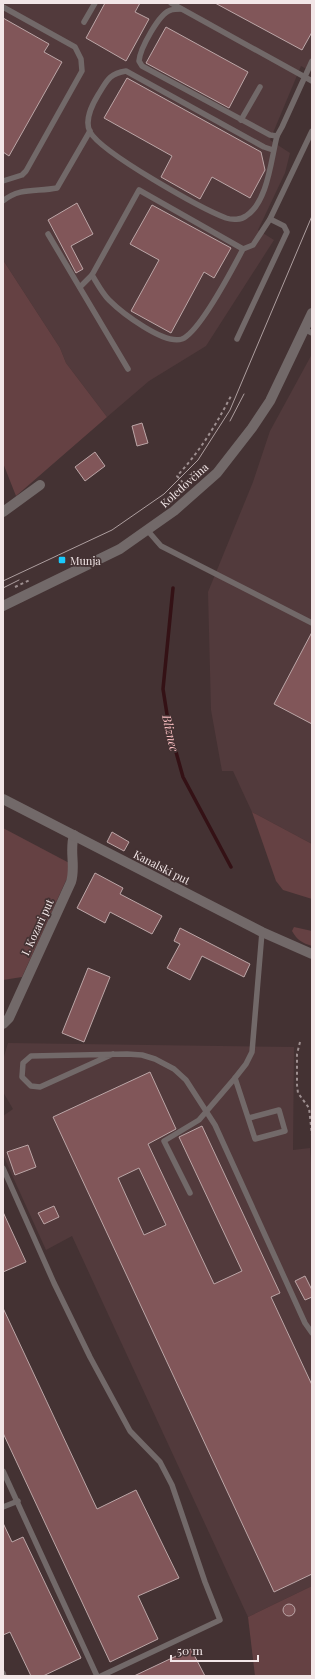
<svg xmlns="http://www.w3.org/2000/svg" width="315" height="1679" viewBox="0 0 315 1679" font-family="'Playfair Display',serif">
  <style>
    .built { fill: #523a3c }
    .green { fill: #654143 }
    .lines { fill: none; stroke-linecap: round; stroke-linejoin: round }
    .stream { stroke: #341115; stroke-width: 3.5 }
    .building { fill: #815659; stroke: #bca6a7; fill-rule: evenodd }
    .path { stroke: #9e8f90; stroke-width: 2; stroke-dasharray: 3 3; stroke-linecap: butt }
    .service { stroke: #726969; stroke-width: 5.5 }
    .minor { stroke: #726969; stroke-width: 10 }
    .tertiary { stroke: #726969; stroke-width: 10 }
    .tram { stroke: #ad9e9f; stroke-width: 1 }
    .poi-dot { fill: #19cafc; stroke: #443233; stroke-width: 1.5 }
    .labels { text-anchor: middle; dominant-baseline: central; stroke-width: 3.5; stroke-linejoin: round; paint-order: stroke }
    .street-label { font-size: 11px; fill: #f2e6e7; stroke: #443233 }
    .poi-label { font-size: 11px; fill: #f2e6e7; stroke: #443233; text-anchor: start }
    .water-label { font-size: 12px; font-style: italic; fill: #fbbfc2; stroke: #443233 }
  </style>
  <rect width="100%" height="100%" fill="#443233"/>
  <g class="built">
    <path d="M3,3h309v69l-11,-6 -31,74 20,13 -5,20 -27,57 16,10 -68,106 -57,35 -42,36 -41,-54 -6,-15 -57,-88z"/>
    <path d="M312,354v490l-60,-32 -19,-41h-11l-11,-61 -3,-118 45,-110 17,-51z"/>
    <path d="M8,1043l286,4 -1,103 17,-2 2,28v410l-64,31 -176,-381 -26,14 -43,-95v-39l10,-7 -10,-17v-32z"/>
  </g>
  <g class="green">
    <path d="M3,260l57,88 6,15 41,54 -91,79 -13,-33z"/>
    <path d="M252,812l60,32v55l-29,-9 -7,-9z"/>
    <path d="M3,828l70,37 -51,112 -19,3z"/>
    <path d="M294,927l18,4v15c-10,-3 -15,-6 -20,-15z"/>
    <path d="M312,1586v90h-57l-7,-59z"/>
  </g>
  <g class="lines">
    <path class="stream" d="M173,588l-10,101 6,38 14,50 48,90"/>
  </g>
  <g class="building">
    <path d="M105,3h35l-5,9 14,7 -23,42 -40,-23z"/>
    <path d="M215,3h97v29l-10,18z"/>
    <path d="M3,18l46,26 -5,8 18,10 -53,94 -6,-4z"/>
    <path d="M166,27l82,45 -19,36 -83,-45z"/>
    <path d="M127,78l134,74 4,18 -15,28 -38,-21 -12,22 -39,-22 11,-21 -68,-38z"/>
    <path d="M77,203l16,31 -22,12 12,23 -7,4 -28,-53z"/>
    <path d="M152,205l79,43 -17,30 -10,-6 -33,61 -40,-22 28,-51 -29,-16z"/>
    <path d="M142,423l6,20 -11,3 -5,-20z"/>
    <path d="M95,452l10,14 -20,15 -10,-14z"/>
    <path d="M312,632v92l-38,-20z"/>
    <path d="M112,832l17,10 -5,9 -17,-9z"/>
    <path d="M95,873l28,15 -3,6 42,22 -10,18 -42,-22 -5,11 -28,-15z"/>
    <path d="M180,928l70,36 -6,13 -42,-21 -12,24 -23,-12 13,-24 -6,-3z"/>
    <path d="M88,968l22,9 -26,65 -22,-9z"/>
    <path d="M150,1072l26,57 -28,15 66,140 28,-13 -63,-134 23,-11 78,167 -9,4 41,88v189l-38,18 -221,-475zM139,1168l27,57 -22,10 -26,-57z"/>
    <path d="M28,1145l8,22 -21,8 -8,-23z"/>
    <path d="M54,1206l5,11 -15,7 -6,-11z"/>
    <path d="M3,1212l23,50 -23,10z"/>
    <path d="M305,1276l7,14v7l-7,3 -10,-19z"/>
    <path d="M3,1308l94,201 39,-19 43,88 -41,18 20,43 -48,23 -107,-229z"/>
    <path d="M3,1523l9,19 11,-5 58,121 -38,18h-12l-21,-44 -7,3z"/>
    <circle cx="289" cy="1610" r="6"/>
    <path d="M191,1649l14,27h-71z"/>
  </g>
  <g class="lines">
    <g class="path">
      <path d="M187,487l-10,-11c24,-26 39,-51 55,-82"/>
      <path d="M15,587l15,-7"/>
      <path d="M300,1042l-3,12v31l1,8 11,15 3,27"/>
    </g>
    <g class="service">
      <path d="M171,3l141,78"/>
      <path d="M3,7l72,40 6,12 1,12 -56,100 -4,4 -19,6"/>
      <path d="M181,9c-3,0 -7,0 -10,1 -12,3 -31,39 -32,51l3,5 128,69 7,1 5,-9 30,-66"/>
      <path d="M84,22l11,-19"/>
      <path d="M241,120l19,-33"/>
      <path d="M273,150l-9,-3 -138,-76c-18,3 -19,10 -28,24 -6,10 -14,25 -8,37 12,21 110,76 136,86 6,2 15,2 20,-2 22,-14 25,-57 31,-80"/>
      <path d="M3,201c17,-14 34,-9 54,-13l33,-57"/>
      <path d="M48,234l80,135"/>
      <path d="M243,249l-104,-59 -47,85c5,8 10,18 17,25 13,13 55,45 73,39 18,-7 51,-71 61,-90l10,-4 17,-26 42,-88"/>
      <path d="M80,287l12,-12"/>
      <path d="M304,329l8,4"/>
      <path d="M237,339l50,-107 -3,-6 -14,-7"/>
      <path d="M148,531l13,15 151,77"/>
      <path d="M113,1054l-73,33 -9,-1 -9,-9 1,-14 8,-7 96,-2 15,1 13,4 19,10 12,11 29,45 90,198 7,10"/>
      <path d="M249,1118l30,-8 6,21 -30,8 -20,-61 11,-14 6,-12 10,-120"/>
      <path d="M3,1168l51,115 36,74 40,74 30,31 12,23 33,97 15,38 -119,56"/>
      <path d="M190,1193l-26,-52 35,-21 36,-42"/>
      <path d="M3,1471l94,205"/>
      <path d="M3,1507l15,-6"/>
      <path d="M3,1673l1,3"/>
    </g>
    <g class="minor">
      <path d="M3,512l37,-27"/>
      <path d="M3,1024l6,-6 62,-136c5,-16 -2,-31 3,-47"/>
    </g>
    <g class="tertiary">
      <path d="M3,606l117,-57 54,-38 43,-38 35,-45 18,-27 42,-88"/>
      <path d="M3,799l259,133 50,22"/>
    </g>
    <g class="tram">
      <path d="M230,421l14,-27"/>
      <path d="M3,581l109,-51 52,-36 34,-34 32,-50 82,-194"/>
      <path d="M3,588l16,-8"/>
    </g>
  </g>
  <rect class="poi-dot" x="58" y="556" width="8" height="8" rx="2"/>
  <g class="labels">
    <g class="street-label">
      <text transform="translate(184 485) rotate(-42)">Koledovčina</text>
      <text transform="translate(162 867) rotate(27)">Kanalski put</text>
      <text transform="translate(37 927) rotate(-65)">I. Kozari put</text>
    </g>
    <g class="poi-label">
      <text x="70" y="560">Munja</text>
    </g>
    <g class="water-label">
      <text transform="translate(171 733) rotate(77)">Bliznec</text>
    </g>
  </g>
  <rect width="315" height="1679" fill="none" stroke="#f2e6e7" stroke-width="8"/>
  <path d="M171 1655v6h87v-6" fill="none" stroke="#f2e6e7" stroke-width="2"/>
  <text x="177" y="1655" font-size="12" fill="#f2e6e7" stroke="#443233" stroke-width="3" paint-order="stroke">50 m</text>
</svg>
